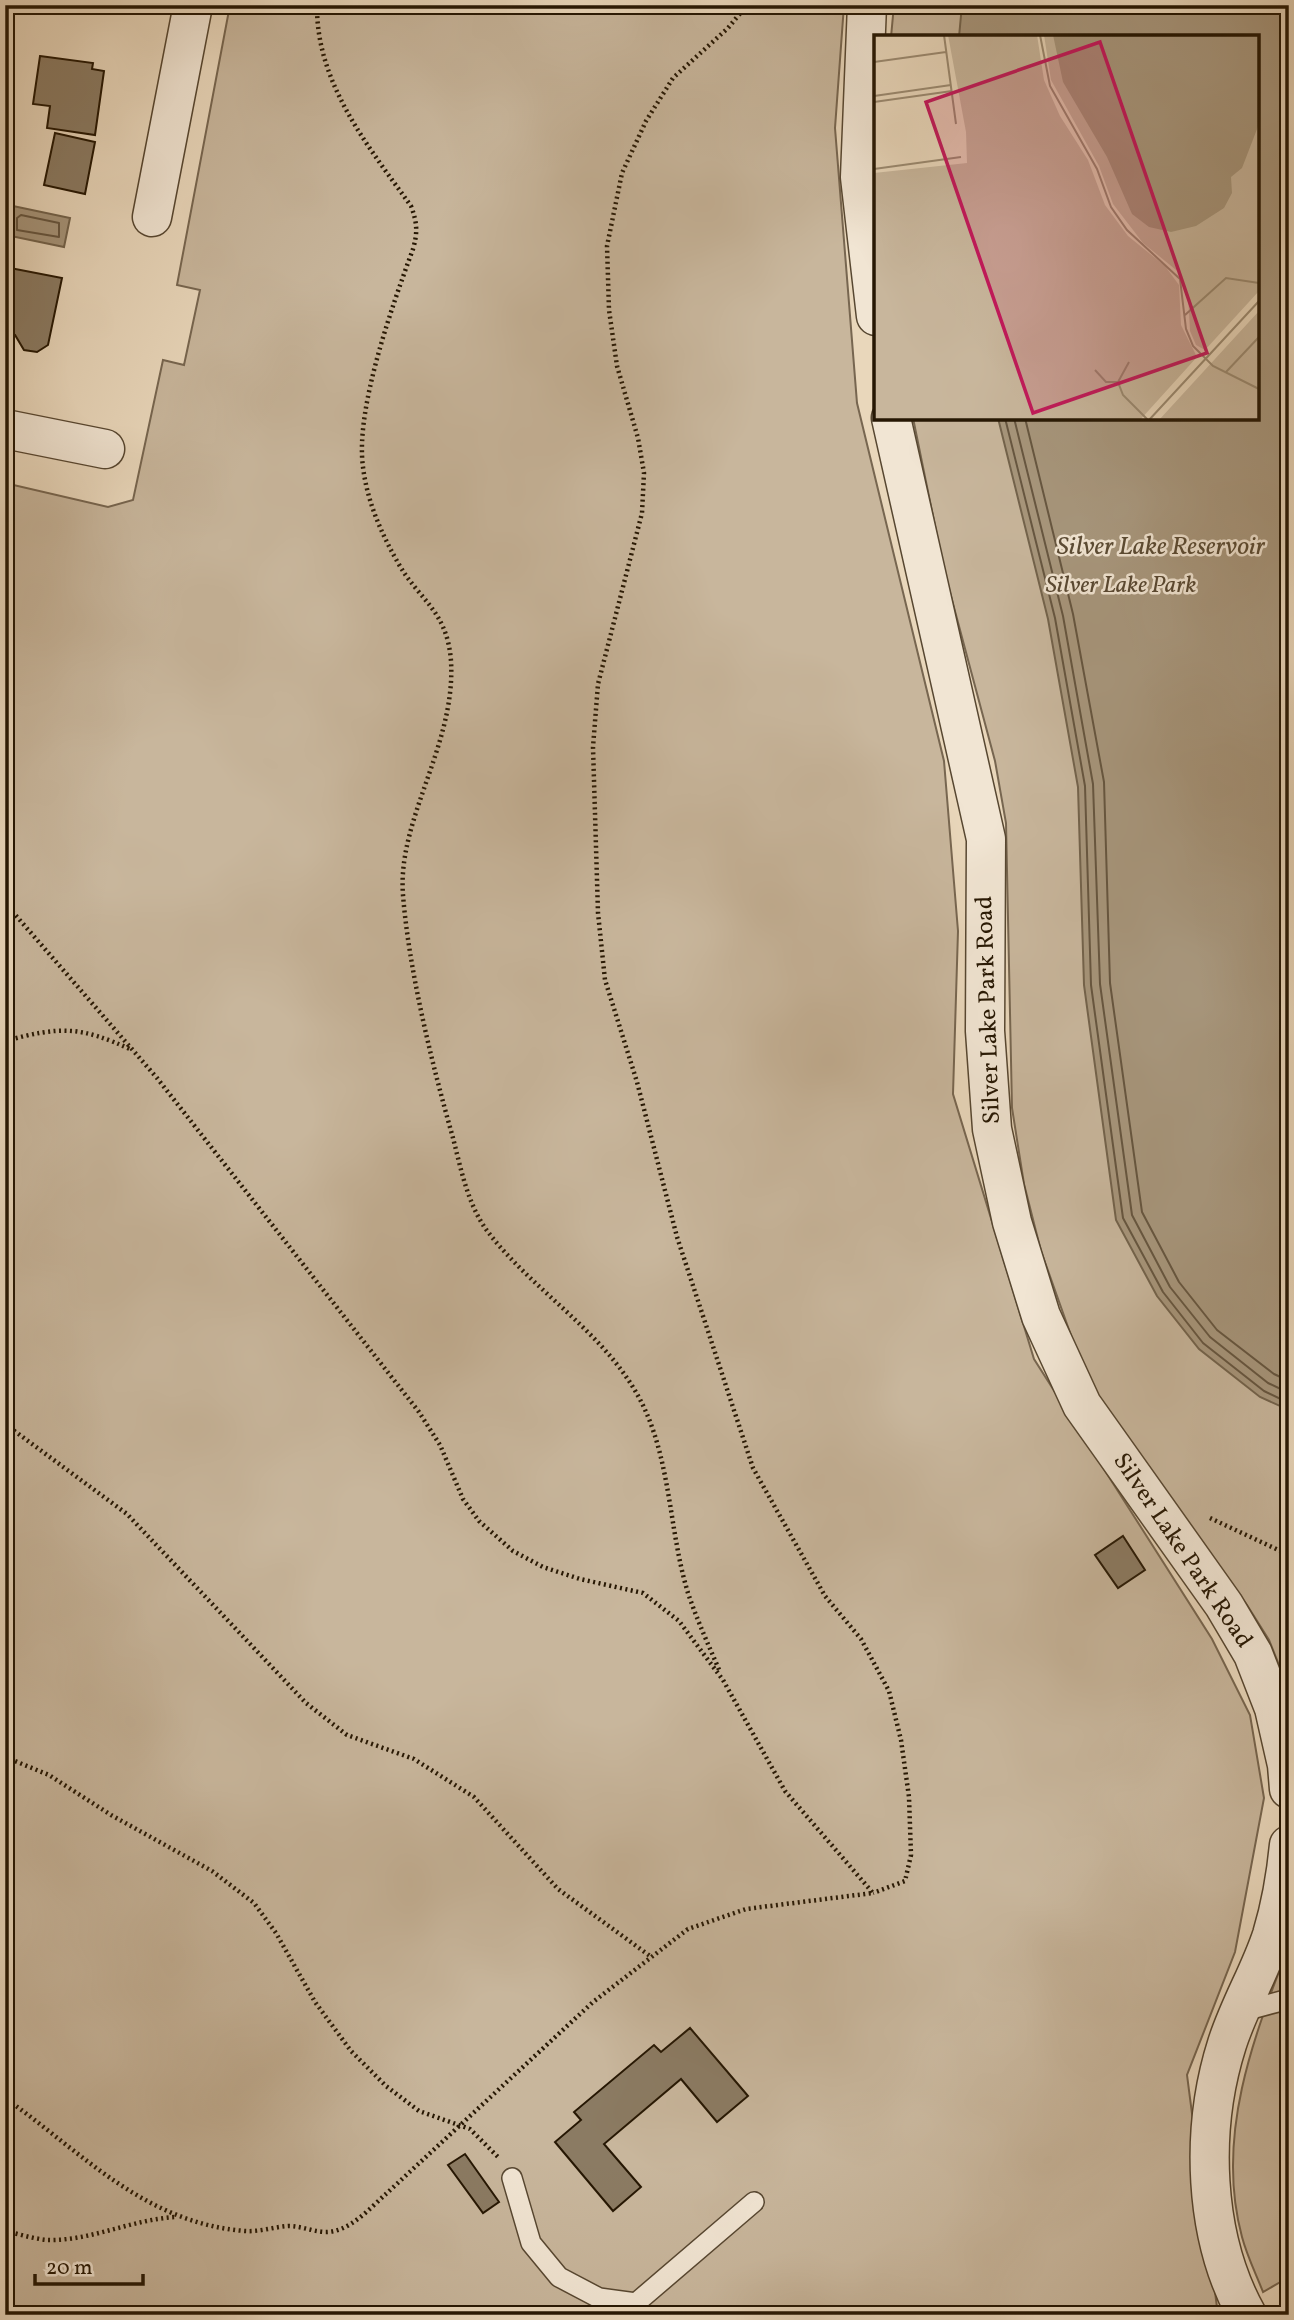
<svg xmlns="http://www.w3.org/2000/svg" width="1294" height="2320" viewBox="0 0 1294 2320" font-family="Vollkorn,serif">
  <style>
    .green { fill: #c8b69c; stroke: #776650; stroke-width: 2 }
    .water { fill: #a7967c; stroke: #73634c; stroke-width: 2 }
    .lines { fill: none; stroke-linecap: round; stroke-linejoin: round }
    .shore { stroke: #665640; stroke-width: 2 }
    .building { fill: #8b7b63; stroke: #261703; stroke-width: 2 }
    .service-casing { stroke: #574731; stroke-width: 22 }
    .minor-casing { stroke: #574731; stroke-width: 41 }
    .path { stroke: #261703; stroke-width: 4.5; stroke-dasharray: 2 3.5; stroke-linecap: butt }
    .service { stroke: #f1e5d3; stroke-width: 19 }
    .minor { stroke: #f1e5d3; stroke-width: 38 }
    .labels { text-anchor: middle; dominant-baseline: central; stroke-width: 5; stroke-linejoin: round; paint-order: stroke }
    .park-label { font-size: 24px; font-style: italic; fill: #574731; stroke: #f1e5d3 }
    .street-label { font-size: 24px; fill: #261703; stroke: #f1e5d3 }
    .water-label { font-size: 26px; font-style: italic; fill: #5a4a33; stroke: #f1e5d3 }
    .inset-road { fill: none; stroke: #9b8a71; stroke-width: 2 }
    .view { fill: #c2185b; fill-opacity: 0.15; stroke: #c2185b; stroke-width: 3.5 }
    .inset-edge { fill: none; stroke: #261703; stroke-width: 3.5 }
  </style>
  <rect width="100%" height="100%" fill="#e9d7bb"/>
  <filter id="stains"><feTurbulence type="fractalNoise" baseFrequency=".00286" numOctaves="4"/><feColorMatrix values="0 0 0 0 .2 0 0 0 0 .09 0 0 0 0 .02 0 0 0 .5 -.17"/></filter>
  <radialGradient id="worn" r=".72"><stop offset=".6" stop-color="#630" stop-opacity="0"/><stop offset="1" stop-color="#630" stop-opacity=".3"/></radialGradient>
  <g class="green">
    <path d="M230,5h614l-9,123 22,275 87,358 14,170 -5,163 81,265 178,280 38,76 14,83 -29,154 -48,123 31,240h-1213v-1832l103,24 25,-7 30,-140 21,5 16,-75 -23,-5z"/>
    <path d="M894,5h395v1685l-20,-50 -22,-35 -123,-168 -40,-65 -43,-121 -17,-67 -12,-76 -6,-285 -11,-62 -51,-191 -31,-152h344v-381h-366z"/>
    <path d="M1289,1946v341l-5,-7 -21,12c-7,-18 -16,-36 -21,-55 -27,-100 11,-199 47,-291z"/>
  </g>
  <g class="water">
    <path d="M962,5h327v1405l-29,-13 -61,-48 -42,-53 -41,-76 -32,-235 -6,-198 -30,-168 -50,-201h259v-381h-298z"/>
    <path d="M13,206l57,12 -6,29 -58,-12z"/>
  </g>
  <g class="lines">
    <g class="shore">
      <path d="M21,215l38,8v14l-42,-7v-12z"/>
      <path d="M1005,418l50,200 30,168 6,199 32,233 40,74 40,51 61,48 25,12"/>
      <path d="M1014,418l49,198 30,168 7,200 32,231 38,72 40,50 58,46 21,10"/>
      <path d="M1025,418l48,196 31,168 6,201 32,229 37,70 38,48 57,44 15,7"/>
    </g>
  </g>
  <g class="building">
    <path d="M40,56l53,7 -1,6 12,2 -9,64 -48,-7 3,-22 -17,-2z"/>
    <path d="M55,133l40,9 -10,52 -41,-9z"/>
    <path d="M5,267l57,11 -14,67 -11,7 -13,-2 -9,-15 -10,-2z"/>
    <path d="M1123,1536l22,34 -27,18 -23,-33z"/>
    <path d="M690,2028l58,68 -31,26 -36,-43 -77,65 37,43 -28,24 -58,-69 26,-22 -7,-8 80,-67 7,7z"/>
    <path d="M465,2154l34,48 -16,11 -35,-48z"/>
  </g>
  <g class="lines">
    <defs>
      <g id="service">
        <path d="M1240,2012l49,-13"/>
        <path d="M512,2178l19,65 28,34 40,21 37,5"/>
        <path d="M636,2314v-11l118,-101"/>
      </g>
      <g id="minor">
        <path d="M867,5l-7,172 16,139"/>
        <path d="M152,217l41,-212"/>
        <path d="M891,418l95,421 -1,192 7,98 20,93 29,94 41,89 142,200 29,49 21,54 13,57 2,24"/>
        <path d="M5,429l100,20"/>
        <path d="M1247,2315c-44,-79 -47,-186 -20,-271 12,-38 33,-72 45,-109 9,-30 14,-59 17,-90"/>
      </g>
    </defs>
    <use href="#service" class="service-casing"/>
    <use href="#minor" class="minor-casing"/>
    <g class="path">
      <path d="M317,5c-1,78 51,141 94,201 6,16 7,26 2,43 -20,55 -58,160 -50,218 4,33 17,64 34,94 21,39 50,48 54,100 5,84 -54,158 -48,234 6,76 29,169 50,243 8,31 15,68 35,94 42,55 106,94 143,152 41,63 36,141 57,209 9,27 21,53 32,79"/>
      <path d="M747,5l-19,23 -55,50 -27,43 -24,52 -15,73 2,64 8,56 21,72 6,35 -2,40 -44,171 -5,63 5,166 7,67 32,102 40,155 76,231 72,128 36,43 28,52 12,49 8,57 2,58 -6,26 -32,12"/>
      <path d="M5,903l152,175 262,334 21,33 23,54 16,22 34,30 30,16 37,12 63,14 36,28 44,59 62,111 88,102 -127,16 -58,20 -95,73 -206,191c-17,15 -38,40 -63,39 -13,-1 -23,-6 -36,-6 -14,1 -29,6 -43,5 -101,-8 -162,-78 -240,-133"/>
      <path d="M5,1041c56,-15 75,-15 127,9"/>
      <path d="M5,1424l122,90 179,189 41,32 67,24 60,38 84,92 92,67"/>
      <path d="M1210,1518l79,37"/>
      <path d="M5,1757l44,18 62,40 101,56 42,32 22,30 39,69 36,49 35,35 33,25 51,18 28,28"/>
      <path d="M5,2231c14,3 29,8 43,9 43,1 85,-21 128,-23"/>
    </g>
    <use href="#service" class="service"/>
    <use href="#minor" class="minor"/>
  </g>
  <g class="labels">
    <g class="park-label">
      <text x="1121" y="586">Silver Lake Park</text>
    </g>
    <g class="street-label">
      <text transform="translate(989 1010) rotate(-92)">Silver Lake Park Road</text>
      <text transform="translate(1182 1551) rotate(56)">Silver Lake Park Road</text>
    </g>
    <g class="water-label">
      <text x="1161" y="547">Silver Lake Reservoir</text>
    </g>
  </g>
  <g transform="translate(874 35)">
    <rect width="385" height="385" fill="#e9d7bb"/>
    <path d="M74,0h89l7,45 16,36 28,44 17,45 23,31 37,30 14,19 2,40 16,32 -57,63h-266v-247l93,-10 -1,-31zM170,0h215v256l-54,59 -9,-5 -6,-14 -2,-37 -7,-20 -38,-31 -30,-39 -14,-38 -48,-86zM385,276v109h-100z" fill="#c8b69c"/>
    <path d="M179,0h206v89l-17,44 -11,9 1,16 -8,15 -28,18 -25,6 -22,-5 -17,-13 -25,-57 -44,-75z" fill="#a7967c"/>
    <path class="inset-road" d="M70,0l12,89M166,0l10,51 47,83 14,38 16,23 53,49 6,50 7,17 20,20 46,23M0,27l72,-10M0,61l77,-11M0,67l78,-11M0,134l87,-12M311,280l41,-37 33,5M255,327l-11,20 5,13 25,25M221,335l11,12h12M352,337l33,-35M275,385l110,-119"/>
    <path class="view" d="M226,7l107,311 -174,60 -107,-311z"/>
    <rect width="385" height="385" class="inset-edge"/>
  </g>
  <rect width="1294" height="2320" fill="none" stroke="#e9d7bb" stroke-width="28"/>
  <rect x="7" y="7" width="1280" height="2306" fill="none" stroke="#261703" stroke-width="3.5"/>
  <rect x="14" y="14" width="1266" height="2292" fill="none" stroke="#261703" stroke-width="2"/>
  <path d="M35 2274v10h108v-10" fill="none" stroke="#261703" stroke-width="3.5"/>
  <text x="46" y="2274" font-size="21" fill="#261703" stroke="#f1e5d3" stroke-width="5" paint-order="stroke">20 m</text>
  <rect width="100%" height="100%" filter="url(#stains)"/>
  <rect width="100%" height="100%" fill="url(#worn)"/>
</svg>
